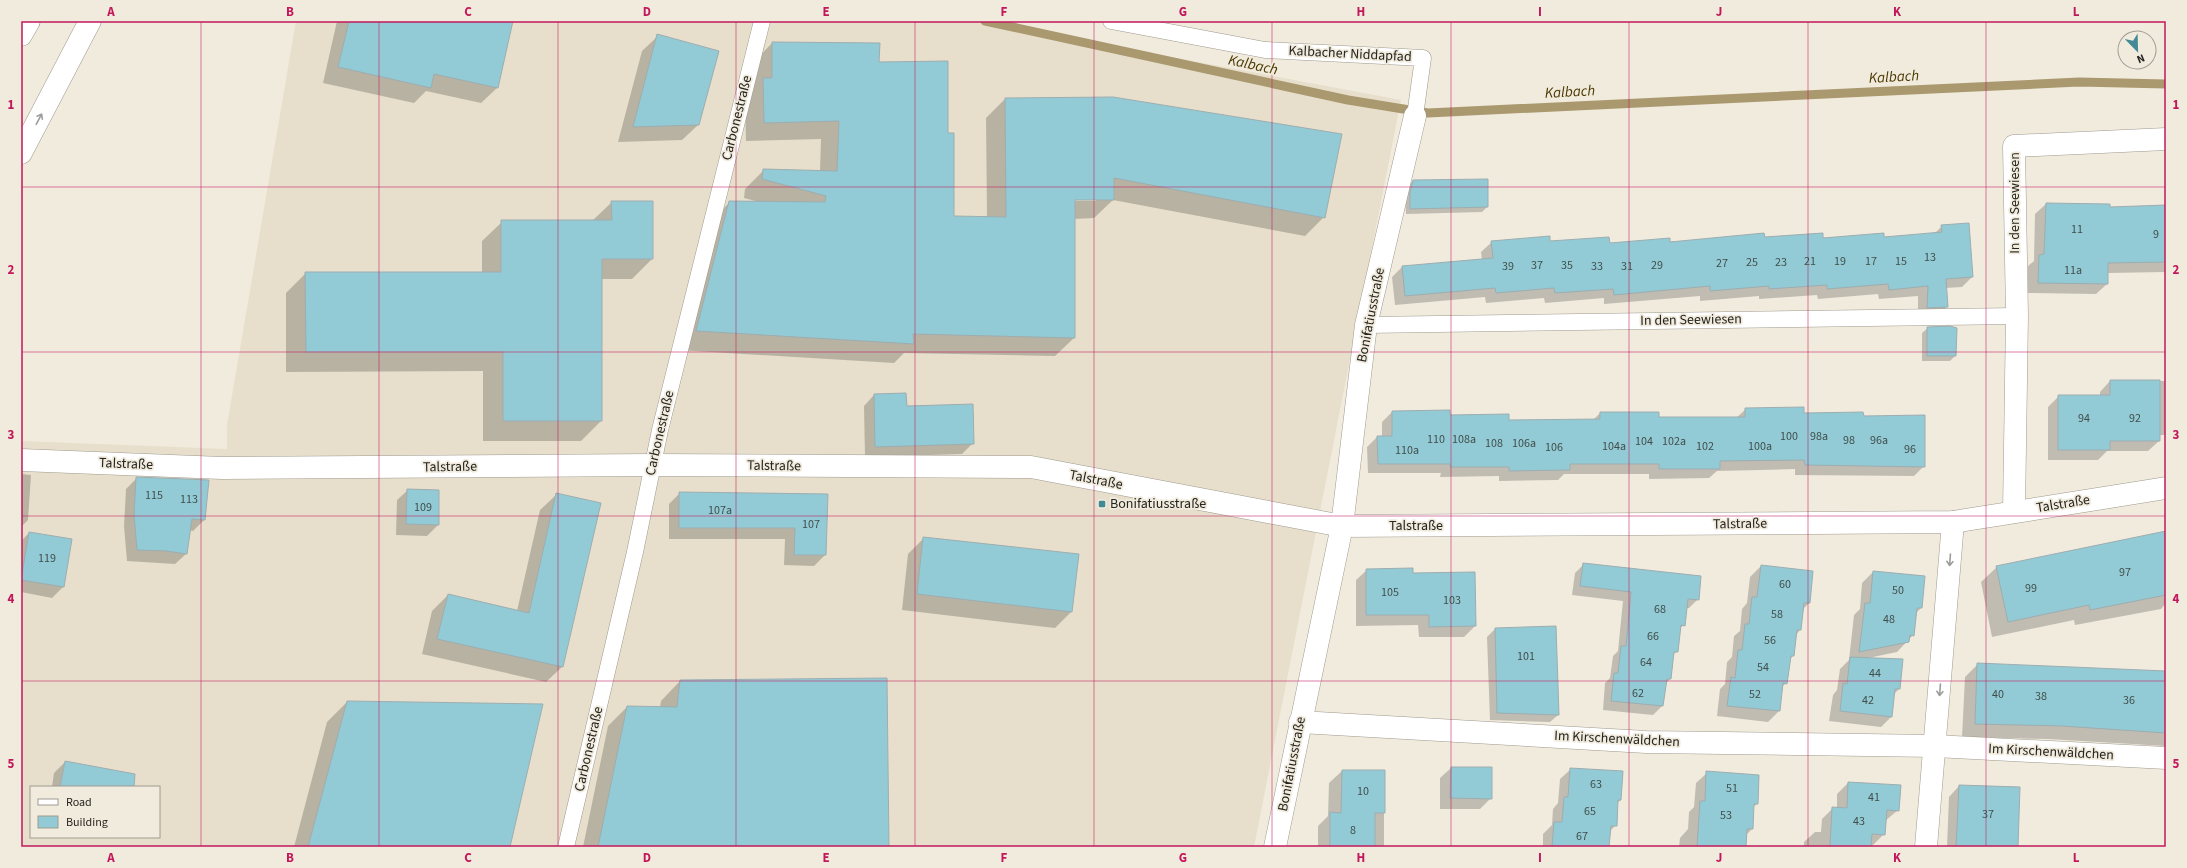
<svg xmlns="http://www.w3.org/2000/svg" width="2187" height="868" viewBox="0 0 2187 868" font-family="'Source Sans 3',sans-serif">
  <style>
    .built { fill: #e7dfcb; fill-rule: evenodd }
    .shadow { fill: #0003; fill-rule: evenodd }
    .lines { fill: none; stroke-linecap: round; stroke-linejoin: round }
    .stream { stroke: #aa996f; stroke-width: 9 }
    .building { fill: #92cbd5; stroke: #9dadb0 }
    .lane-casing { stroke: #9f9a8e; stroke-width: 17 }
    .street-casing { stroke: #9f9a8e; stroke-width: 23 }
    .highway-casing { stroke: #9f9a8e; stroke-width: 23 }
    .lane { stroke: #fff; stroke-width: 16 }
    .street { stroke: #fff; stroke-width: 22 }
    .highway { stroke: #fff; stroke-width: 22 }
    .oneway { stroke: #9d9c9a }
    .grid { fill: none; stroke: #c2185b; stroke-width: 1; stroke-opacity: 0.55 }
    .poi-dot { fill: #448a95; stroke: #f1ebde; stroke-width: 1.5 }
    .labels { text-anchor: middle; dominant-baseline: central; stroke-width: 3.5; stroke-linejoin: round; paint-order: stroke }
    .number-label { font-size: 12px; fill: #414e4c }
    .street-label { font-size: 14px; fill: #26241f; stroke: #f1ebde }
    .poi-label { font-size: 14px; fill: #26241f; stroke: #f1ebde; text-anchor: start }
    .water-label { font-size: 15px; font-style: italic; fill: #4c3a01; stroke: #f1ebde }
    .neatline { fill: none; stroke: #c2185b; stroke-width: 1.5 }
    .grid-label { font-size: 13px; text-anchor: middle; font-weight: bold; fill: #c2185b }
  </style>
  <rect width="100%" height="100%" fill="#f1ebde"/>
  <path class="built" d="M296,21h683l422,79 -147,747h-1233v-406l206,8v-24zM31,787h128v50h-128z"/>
  <g class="shadow">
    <path d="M337,21h175l-15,67 -16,15 -55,-12 -12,12 -91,-20z"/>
    <path d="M658,36l40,89 -16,15 -64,2 24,-91z"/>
    <path d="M772,43l106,20 69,71 6,83 34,1 -1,-100 19,-19 108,-1 211,119 -19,19 -192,-36 -19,18 -20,1v119l-19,18 -151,-3 -10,10 -216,-13 33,-129 19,-19h29l-15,-4 1,-9 19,-19 56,1 1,-32 -75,2 -1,-43 9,-9v-27zM1070,199h26v2h-26z"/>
    <path d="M1413,181l74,26 -5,5 -76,2 -1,-16 3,-12z"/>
    <path d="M612,202l40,57 -20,20h-31v142l-20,20h-98v-70l-197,1v-79l20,-20h176v-32l20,-19 90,-1z"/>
    <path d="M2046,204l63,4 57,-2v66l-59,1v11l-11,10 -68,-1v-27l6,-5 1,-47z"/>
    <path d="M1942,226l30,51 -10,10 -17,1 2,19 -10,10 -19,1v-22l-39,3 -1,-5 -60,5 -1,-4 -58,4v-3l-59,5v-5l-96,8v-6l-59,5 -1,-5 -58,5 -1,-6 -90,8 -3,-28 10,-10 80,-7 -1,-8 11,-10 117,2 155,-6h119l51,-4z"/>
    <path d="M1928,328l27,28 -5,5h-28v-28z"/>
    <path d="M2110,381h56v54h-7v6l-11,10h-41l-9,9h-50v-53l11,-11h41v-4z"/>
    <path d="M874,395l32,12 67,36 -11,11 -97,3 -1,-51z"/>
    <path d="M1746,409l117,8 61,49 -10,10 -119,-1v-6l-78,2 -8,7 -60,1v-5h-85l-6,6 -59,1v-5l-59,1 1,-4h-73l-1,-26 10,-10h5v-15l10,-10 116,9 85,-1 7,-7h58v5h78z"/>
    <path d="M21,474l10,1 -3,45 -7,7z"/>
    <path d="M137,478l67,42 -11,11 -3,-1 -4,24 -11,10 -48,-3 -3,-35 2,-37z"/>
    <path d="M408,490l30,1v34l-11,11 -31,-1 1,-35z"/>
    <path d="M680,493l147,2 -2,60 -11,11 -30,-1 1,-26h-116v-35z"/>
    <path d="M556,495l6,172 -16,15 -124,-28 10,-43 16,-16 69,16 23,-101z"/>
    <path d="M29,533l42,7 -8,47 -11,11 -31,-6v-51z"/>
    <path d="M2166,536v67l-5,6 -86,16 -1,-5 -82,17 -11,-55 16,-15z"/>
    <path d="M924,538l154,17 -7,57 -16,16 -153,-18 6,-56z"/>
    <path d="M1584,564l114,35 -9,9h-3l-2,17 -5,4 -2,22 -4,4 -3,24 -5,5 -3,22 -9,9 -50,-5 2,-27 5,-5 3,-22 5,-5 5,-50 -51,-6 3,-22z"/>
    <path d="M1761,566l48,37 -6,6 -3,21 -4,5 -3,21 -4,4 -3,23 -5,5 -2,23 -11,11 -51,-6 3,-27 5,-5 2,-22 5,-5 2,-21 6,-5 2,-22 5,-6 3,-26z"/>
    <path d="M1367,570l45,4 63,52 -11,11h-45l-1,-12 -62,1v-46z"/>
    <path d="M1873,572l51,5 -3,31 -6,6 -2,21 -16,17 -29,6 31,31 -5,5 -3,23 -10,10 -52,-6 4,-26 4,-5 3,-21 9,-9 5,-45 6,-6 2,-26z"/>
    <path d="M1495,629l63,86 -8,7 -60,-2 -3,-83z"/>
    <path d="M1978,664l188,8v74l-118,-7 -86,-2 3,-60z"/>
    <path d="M680,681l208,166h-305l25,-121 19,-19h33l1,-6z"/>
    <path d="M347,702l162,145h-215l33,-125z"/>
    <path d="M65,762l47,25h-60l2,-14z"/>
    <path d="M1451,768h40v30l-11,11h-40v-31z"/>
    <path d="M1571,769l50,31 -4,3 -1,22 -6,6 -2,16h-65v-13l9,-9 1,-16 5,-6 2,-24z"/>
    <path d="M1342,771h42v76h-66v-21l10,-10 1,-33z"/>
    <path d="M1707,773l50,31 -4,3 -1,22 -6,6 -1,12h-66l1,-9 8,-9 1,-17 5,-5 2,-24z"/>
    <path d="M1848,783l50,27 -13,11 -1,13 -11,11h-3v2h-66v-5l11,-10h6l1,-13 11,-11h4v-14z"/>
    <path d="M1959,786l58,61h-70l2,-50z"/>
  </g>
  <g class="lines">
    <path class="stream" d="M985,21l363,79 80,13 651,-31 87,2"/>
  </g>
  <g class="building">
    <path d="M349,21h164l-15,67 -64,-14 -3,14 -93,-21z"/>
    <path d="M657,34l62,17 -20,74 -66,2z"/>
    <path d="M772,42l108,1 -1,19 69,-1v72h6v83l52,1 -1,-119 108,-1 229,37 -17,84 -211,-40v22h-39v138l-162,-4 1,10 -218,-13 33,-130 96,1 1,-6 -64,-17 1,-10 74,2 2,-50 -75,2 -1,-45h9z"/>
    <path d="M1488,179v28l-78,2v-17l3,-12z"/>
    <path d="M611,201h42v58h-51v162h-99v-69h-197l-1,-80h196v-52h111z"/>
    <path d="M2046,203l64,1v3l56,-2v57l-58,1v21l-70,-1 1,-28 5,-1z"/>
    <path d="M1969,223l4,54 -27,2 2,28 -21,1 1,-22 -39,4 -1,-6 -61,5v-4l-58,4v-3l-59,5v-5l-96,9 -1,-6 -58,4 -1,-5 -58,5 -1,-5 -90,8 -3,-30 91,-8 -2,-17 59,-5v5l59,-4 1,6 60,-5v4l94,-9 1,4 58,-4v5l61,-5v4l58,-5 -1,-7z"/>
    <path d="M1950,326l7,2 -1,28h-29v-29z"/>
    <path d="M2110,380h50v61h-50v9h-52v-55h52z"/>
    <path d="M906,393l1,13 66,-2 1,40 -99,3 -1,-53z"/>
    <path d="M1804,407v6l59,-1 1,4 61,-1v52l-120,-2 -1,-5 -84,1v8h-61v-5h-89v6l-61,1v-4h-59v-3h-72l-1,-28h15v-25l58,-1v5l59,-1v6l91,-1v-7h59v5h86v-9z"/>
    <path d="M136,477l73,3 -4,40 -13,-1 -5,35 -21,-3 -29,-1 -3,-35z"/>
    <path d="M407,489l32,1v35l-33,-1z"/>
    <path d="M679,492l149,2 -2,61h-32l1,-27h-116z"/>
    <path d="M556,493l45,10 -38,164 -126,-28 11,-45 81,19z"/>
    <path d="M2166,531v64l-76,15 -1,-5 -81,17 -12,-56z"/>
    <path d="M29,532l43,7 -8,48 -43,-7z"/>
    <path d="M923,537l156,17 -7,58 -155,-18z"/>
    <path d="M1583,563l118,13 -2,24 -11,-1 -3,27 -4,-1 -3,27h-4l-3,27h-4l-4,27 -52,-5 3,-28h4l3,-27h5l5,-54 -51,-6z"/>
    <path d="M1761,565l52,6 -3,32h-6l-3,27h-4l-3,26h-3l-4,28 -4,-1 -3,28 -53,-5 4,-29 4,1 3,-28h4l3,-26h4l3,-27h5z"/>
    <path d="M1413,568v5l62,-1 1,54 -47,1v-12h-63v-46z"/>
    <path d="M1873,571l52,5 -3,32h-5l-3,28 -4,-1 -1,7 -50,10 6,-49h5z"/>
    <path d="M1556,626l3,89 -62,-2 -2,-85z"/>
    <path d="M1850,657l53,2 -3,30h-5l-3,28 -52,-6 3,-28 4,1z"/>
    <path d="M1977,663l189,8v62l-104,-7 -87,-2z"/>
    <path d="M887,678l2,169h-291l29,-141 50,1 3,-27z"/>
    <path d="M347,701l196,3 -33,143h-202z"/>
    <path d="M65,761l70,13 -1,13h-74z"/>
    <path d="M1451,767h41v32l-42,-1z"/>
    <path d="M1570,768l53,3 -2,29h-3l-1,26h-6l-2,21h-57l2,-25h8l2,-25h4z"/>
    <path d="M1342,770h43v43h-10v34h-45v-35l11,1z"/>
    <path d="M1706,771l53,4 -1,29h-4l-1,25h-6l-1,18h-49l3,-46h5z"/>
    <path d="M1848,782l53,3 -2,26 -12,-1 -2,25 -13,-1 -1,13h-41l2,-40 15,1z"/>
    <path d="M1959,785l61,2 -2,60h-62z"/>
  </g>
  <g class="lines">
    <defs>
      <g id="lane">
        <path d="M1111,21l154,29 158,8 -8,58"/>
        <path d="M1366,325l651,-9"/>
        <path d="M566,847l69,-295 25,-122 102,-409"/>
      </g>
      <g id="street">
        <path d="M21,460l201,8 430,-3 379,2 311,59 611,-4 213,-34"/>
        <path d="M2014,512l3,-196 -3,-170 152,-7"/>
        <path d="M1300,722l346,20 289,4 231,12"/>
        <path d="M1275,847l67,-321 24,-201 49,-209"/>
        <path d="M1926,847l27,-325"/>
      </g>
      <g id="highway">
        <path d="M21,35l8,-14"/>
        <path d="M21,153l69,-132"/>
      </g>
    </defs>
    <use href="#lane" class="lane-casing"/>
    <use href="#street" class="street-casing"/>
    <use href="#highway" class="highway-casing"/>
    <use href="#lane" class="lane"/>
    <use href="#street" class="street"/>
    <use href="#highway" class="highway"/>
  </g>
  <defs><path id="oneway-shaft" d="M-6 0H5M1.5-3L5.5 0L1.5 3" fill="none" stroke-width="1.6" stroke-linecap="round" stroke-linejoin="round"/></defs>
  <g class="oneway">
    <use href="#oneway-shaft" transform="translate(39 119) rotate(-62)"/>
    <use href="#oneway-shaft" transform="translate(1950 560) rotate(94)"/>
    <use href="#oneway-shaft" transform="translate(1940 690) rotate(94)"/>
  </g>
  <path class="grid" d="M201,21v826M379,21v826M558,21v826M736,21v826M915,21v826M1094,21v826M1272,21v826M1451,21v826M1629,21v826M1808,21v826M1986,21v826M21,187h2145M21,352h2145M21,516h2145M21,681h2145"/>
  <rect class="poi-dot" x="1098" y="500" width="8" height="8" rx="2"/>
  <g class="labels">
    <g class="number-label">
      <text x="2077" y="229">11</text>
      <text x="2156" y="234">9</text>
      <text x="1930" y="257">13</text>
      <text x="1810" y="261">21</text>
      <text x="1840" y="261">19</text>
      <text x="1871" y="261">17</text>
      <text x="1901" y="261">15</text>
      <text x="1752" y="262">25</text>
      <text x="1781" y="262">23</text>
      <text x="1722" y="263">27</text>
      <text x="1537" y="265">37</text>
      <text x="1567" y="265">35</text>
      <text x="1657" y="265">29</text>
      <text x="1508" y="266">39</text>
      <text x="1597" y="266">33</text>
      <text x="1627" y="266">31</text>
      <text x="2073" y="270">11a</text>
      <text x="2084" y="418">94</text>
      <text x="2135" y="418">92</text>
      <text x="1789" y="436">100</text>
      <text x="1819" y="436">98a</text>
      <text x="1436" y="439">110</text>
      <text x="1464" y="439">108a</text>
      <text x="1849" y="440">98</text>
      <text x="1879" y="440">96a</text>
      <text x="1644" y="441">104</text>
      <text x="1674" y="441">102a</text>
      <text x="1494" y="443">108</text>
      <text x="1524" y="443">106a</text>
      <text x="1614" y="446">104a</text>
      <text x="1705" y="446">102</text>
      <text x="1760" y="446">100a</text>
      <text x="1554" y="447">106</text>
      <text x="1910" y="449">96</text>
      <text x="1407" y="450">110a</text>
      <text x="154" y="495">115</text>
      <text x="189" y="499">113</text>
      <text x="423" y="507">109</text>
      <text x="720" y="510">107a</text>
      <text x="811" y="524">107</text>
      <text x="47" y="558">119</text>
      <text x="2125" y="572">97</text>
      <text x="1785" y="584">60</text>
      <text x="2031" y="588">99</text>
      <text x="1898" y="590">50</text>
      <text x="1390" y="592">105</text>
      <text x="1452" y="600">103</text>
      <text x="1660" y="609">68</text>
      <text x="1777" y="614">58</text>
      <text x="1889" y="619">48</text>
      <text x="1653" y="636">66</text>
      <text x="1770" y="640">56</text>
      <text x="1526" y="656">101</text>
      <text x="1646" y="662">64</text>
      <text x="1763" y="667">54</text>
      <text x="1875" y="673">44</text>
      <text x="1638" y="693">62</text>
      <text x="1755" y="694">52</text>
      <text x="1998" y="694">40</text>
      <text x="2041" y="696">38</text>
      <text x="1868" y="700">42</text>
      <text x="2129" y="700">36</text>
      <text x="1596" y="784">63</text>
      <text x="1732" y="788">51</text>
      <text x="1363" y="791">10</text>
      <text x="1874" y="797">41</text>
      <text x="1590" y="811">65</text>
      <text x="1988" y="814">37</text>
      <text x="1726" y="815">53</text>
      <text x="1859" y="821">43</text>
      <text x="1353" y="830">8</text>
      <text x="1582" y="836">67</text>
    </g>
    <g class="street-label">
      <text transform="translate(1350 54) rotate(3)">Kalbacher Niddapfad</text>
      <text transform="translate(737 118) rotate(-76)">Carbonestraße</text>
      <text transform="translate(2015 203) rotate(-90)">In den Seewiesen</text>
      <text transform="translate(1371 315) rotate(-79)">Bonifatiusstraße</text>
      <text transform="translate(1691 320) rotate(-1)">In den Seewiesen</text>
      <text transform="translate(660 433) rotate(-77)">Carbonestraße</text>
      <text transform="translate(126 464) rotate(2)">Talstraße</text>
      <text transform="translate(774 466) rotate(1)">Talstraße</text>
      <text transform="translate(450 467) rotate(-1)">Talstraße</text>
      <text transform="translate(1096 480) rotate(11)">Talstraße</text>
      <text transform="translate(2063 504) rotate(-9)">Talstraße</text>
      <text transform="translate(1740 524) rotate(-1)">Talstraße</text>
      <text x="1416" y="526">Talstraße</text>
      <text transform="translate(1617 739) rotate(3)">Im Kirschenwäldchen</text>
      <text transform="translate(589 749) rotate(-77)">Carbonestraße</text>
      <text transform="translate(2051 752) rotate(3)">Im Kirschenwäldchen</text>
      <text transform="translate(1292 764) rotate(-79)">Bonifatiusstraße</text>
    </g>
    <g class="poi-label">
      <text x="1110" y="504">Bonifatiusstraße</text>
    </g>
    <g class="water-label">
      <text transform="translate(1253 65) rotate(12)">Kalbach</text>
      <text transform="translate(1894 77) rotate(-3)">Kalbach</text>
      <text transform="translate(1570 92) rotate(-3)">Kalbach</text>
    </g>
  </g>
  <rect width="2187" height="868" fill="none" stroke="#f1ebde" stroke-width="44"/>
  <rect x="30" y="786" width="130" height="52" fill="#f1ebde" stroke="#a09b92"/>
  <rect x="38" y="799" width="20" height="6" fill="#ffffff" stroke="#a09b92"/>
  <text x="66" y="806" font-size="12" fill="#26241f">Road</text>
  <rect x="38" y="816" width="20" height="12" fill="#92cbd5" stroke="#a09b92"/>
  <text x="66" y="826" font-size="12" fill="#26241f">Building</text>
  <g transform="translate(2137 50) rotate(157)"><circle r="19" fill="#f1ebde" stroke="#a09b92"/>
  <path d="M0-3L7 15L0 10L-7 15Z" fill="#448a95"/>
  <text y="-6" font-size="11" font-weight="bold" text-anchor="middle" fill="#26241f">N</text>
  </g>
  <rect x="22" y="22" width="2143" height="824" class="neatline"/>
  <g class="grid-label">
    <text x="111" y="16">A</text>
    <text x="290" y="16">B</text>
    <text x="468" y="16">C</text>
    <text x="647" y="16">D</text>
    <text x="826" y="16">E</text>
    <text x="1004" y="16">F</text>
    <text x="1183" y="16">G</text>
    <text x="1361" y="16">H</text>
    <text x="1540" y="16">I</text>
    <text x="1719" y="16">J</text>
    <text x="1897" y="16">K</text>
    <text x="2076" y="16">L</text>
    <text x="11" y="109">1</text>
    <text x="2176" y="109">1</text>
    <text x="11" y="274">2</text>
    <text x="2176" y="274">2</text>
    <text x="11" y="439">3</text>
    <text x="2176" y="439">3</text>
    <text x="11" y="603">4</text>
    <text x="2176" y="603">4</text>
    <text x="11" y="768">5</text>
    <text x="2176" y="768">5</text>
    <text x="111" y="862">A</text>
    <text x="290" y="862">B</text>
    <text x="468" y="862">C</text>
    <text x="647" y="862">D</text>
    <text x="826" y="862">E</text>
    <text x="1004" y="862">F</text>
    <text x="1183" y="862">G</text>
    <text x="1361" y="862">H</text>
    <text x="1540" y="862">I</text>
    <text x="1719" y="862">J</text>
    <text x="1897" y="862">K</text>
    <text x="2076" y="862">L</text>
  </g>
</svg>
